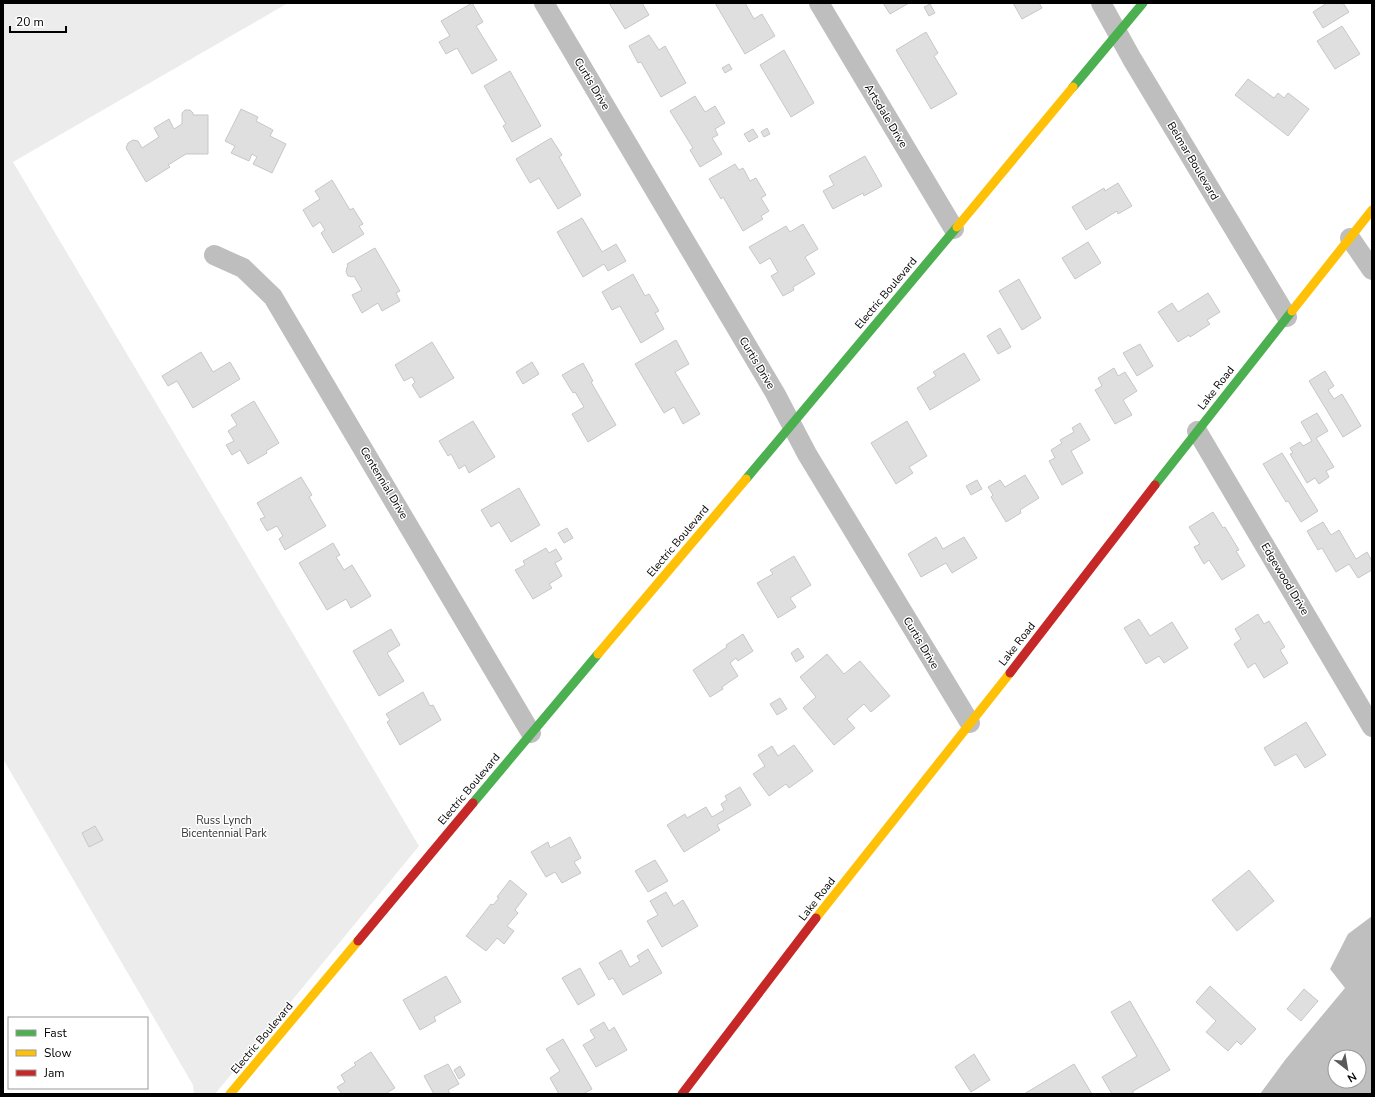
<svg xmlns="http://www.w3.org/2000/svg" width="1375" height="1097" viewBox="0 0 1375 1097" font-family="'Nunito Sans',sans-serif">
  <style>
    .green { fill: #ececec }
    .water { fill: #bfbfbf; fill-rule: evenodd }
    .building { fill: #dfdfdf; stroke: #c7c7c7 }
    .lines { fill: none; stroke-linecap: round; stroke-linejoin: round }
    .street { stroke: #bebebe; stroke-width: 20 }
    .fast { stroke: #4caf50; stroke-width: 9 }
    .slow { stroke: #ffc107; stroke-width: 9 }
    .jam { stroke: #c62828; stroke-width: 9 }
    .labels { text-anchor: middle; dominant-baseline: central; stroke-width: 3; stroke-linejoin: round; paint-order: stroke }
    .street-label { font-size: 11px; fill: #000; stroke: #fff }
    .park-label { font-size: 11px; fill: #333; stroke: #fff }
  </style>
  <rect width="100%" height="100%" fill="#fff"/>
  <path class="green" d="M3,3h285l-275,159 406,684 -204,248h-21l-1,-9 -190,-326z"/>
  <path class="water" d="M1372,916v178h-112l25,-34 60,-72 -15,-19 18,-35zM1335,1057h24v24h-24z"/>
  <g class="building">
    <path d="M472,3l11,19 -7,4 21,34 -25,14 -15,-26 -11,6 -7,-12 11,-6 -9,-15z"/>
    <path d="M609,3h33l7,12 -24,14z"/>
    <path d="M715,3h30l9,16 8,-5 13,22 -30,18z"/>
    <path d="M883,3h26l-19,11z"/>
    <path d="M1013,3h26l3,5 -20,11z"/>
    <path d="M1327,3h16l6,9 -26,16 -10,-16z"/>
    <path d="M930,4l5,9 -6,3 -5,-9z"/>
    <path d="M1342,26l18,28 -25,15 -18,-28z"/>
    <path d="M926,32l12,21 -4,3 23,38 -26,15 -35,-59z"/>
    <path d="M649,35l10,15 6,-4 21,37 -25,14 -20,-35 -3,1 -9,-17z"/>
    <path d="M784,50l30,53 -23,14 -31,-52z"/>
    <path d="M729,64l3,5 -7,4 -3,-5z"/>
    <path d="M510,71l31,55 -29,16 -9,-16 3,-2 -22,-38z"/>
    <path d="M1248,79l26,19 4,-5 6,5 4,-5 21,16 -21,27 -53,-41z"/>
    <path d="M695,96l10,16 10,-6 10,17 -10,6 3,6 -6,3 10,16 -22,13 -10,-17 3,-2 -23,-37z"/>
    <path d="M241,109l17,8 -2,4 17,9 -3,6 16,8 -14,29 -19,-9 4,-7 -5,-3 -3,7 -18,-8 4,-7 -10,-5z"/>
    <path d="M185,110h5l3,3v2h15v39h-22l-18,11 2,2 -24,15 -20,-34 2,-5 5,-3 5,1 4,7 17,-11 -5,-9 15,-9 5,10 8,-5v-11z"/>
    <path d="M767,128l3,6 -6,3 -3,-5z"/>
    <path d="M753,129l5,8 -9,5 -5,-8z"/>
    <path d="M551,138l11,17 -3,2 22,38 -23,14 -19,-31 -9,5 -14,-24z"/>
    <path d="M865,156l17,30 -18,10 -1,-3 -30,16 -10,-18 11,-6 -5,-9z"/>
    <path d="M735,164l4,6 4,-2 7,13 6,-3 10,17 -5,3 8,13 -8,5 2,3 -20,12 -20,-34 -2,2 -12,-20z"/>
    <path d="M332,180l18,30 3,-2 10,16 -4,2 5,8 -31,19 -12,-20 4,-3 -5,-8 -7,5 -10,-17 17,-11 -5,-8z"/>
    <path d="M1118,183l14,23 -14,8 -1,-3 -31,19 -14,-23 32,-19 1,3z"/>
    <path d="M582,218l20,34 14,-8 10,17 -18,10 -4,-7 -21,13 -26,-45z"/>
    <path d="M803,224l15,25 -13,8 10,17 -22,13 1,3 -11,6 -12,-20 7,-4 -8,-14 -10,6 -11,-17 37,-21 4,6z"/>
    <path d="M1088,242l13,21 -26,16 -13,-21z"/>
    <path d="M375,248l25,43 -4,2 4,8 -18,10 -4,-8 -16,10 -10,-18 10,-5 -8,-14 -2,1 -4,-1 -2,-4 1,-5 1,-1 -1,-2z"/>
    <path d="M633,274l12,22 4,-2 10,17 -4,2 9,16 -23,14 -21,-37 -8,4 -10,-18z"/>
    <path d="M1019,279l22,39 -19,12 -23,-39z"/>
    <path d="M1208,293l12,19 -13,8 3,4 -20,13 -1,-2 -11,7 -20,-30 14,-9 6,9z"/>
    <path d="M1000,328l11,19 -13,7 -11,-18z"/>
    <path d="M676,340l13,24 -14,8 25,42 -17,10 -9,-17 -10,6 -29,-49z"/>
    <path d="M432,342l22,36 -34,20 -8,-13 3,-3 -3,-5 -8,4 -9,-16z"/>
    <path d="M1140,344l13,22 -16,10 -14,-23z"/>
    <path d="M201,352l12,20 17,-10 10,17 -47,29 -16,-27 -9,5 -6,-10z"/>
    <path d="M964,353l16,27 -50,30 -13,-22 19,-12 -3,-4z"/>
    <path d="M532,362l7,12 -16,10 -7,-12z"/>
    <path d="M583,363l10,18 -2,1 25,43 -28,17 -16,-28 12,-7 -9,-15 -2,1 -11,-18z"/>
    <path d="M1114,368l4,8 7,-4 12,19 -14,9 9,15 -17,9 -20,-34 7,-4 -4,-8z"/>
    <path d="M1325,371l9,15 -6,4 6,9 8,-5 19,32 -18,11 -34,-56z"/>
    <path d="M254,401l25,42 -13,8 1,2 -19,11 -8,-14 -8,5 -6,-10 8,-4 -6,-10 9,-6 -6,-10z"/>
    <path d="M1317,413l11,18 -12,7 18,29 -8,4 3,6 -10,7 -4,-6 -8,5 -17,-29 3,-1 -3,-5 10,-6 3,4 9,-5 -11,-19z"/>
    <path d="M473,421l22,36 -26,16 -4,-8 -6,4 -8,-15 -3,2 -9,-15z"/>
    <path d="M907,421l20,35 -18,11 4,6 -17,11 -25,-41z"/>
    <path d="M1080,423l10,17 -19,11 12,22 -21,12 -13,-24 6,-3 -4,-8 11,-7 -2,-3 14,-8 -2,-4z"/>
    <path d="M1282,453l36,58 -17,11 -13,-21 -2,1 -23,-38z"/>
    <path d="M1025,475l14,23 -19,12 1,3 -15,9 -15,-25 2,-2 -5,-8 12,-7 5,7z"/>
    <path d="M301,477l11,18 -3,2 17,29 -41,24 -6,-11 4,-3 -6,-10 -10,5 -7,-12 5,-2 -8,-14z"/>
    <path d="M977,480l5,9 -11,6 -5,-9z"/>
    <path d="M519,488l21,37 -29,17 -12,-20 -8,5 -10,-17z"/>
    <path d="M1213,512l10,16 2,-1 14,23 -3,1 9,15 -23,14 -13,-20 -5,4 -10,-17 6,-3 -11,-17z"/>
    <path d="M1323,522l8,13 8,-5 17,29 11,-7 5,9v9l-14,8 -9,-14 -13,8 -14,-24 -4,2 -11,-19z"/>
    <path d="M567,528l6,10 -9,5 -6,-10z"/>
    <path d="M936,537l7,12 21,-12 13,21 -25,15 -6,-10 -25,14 -13,-23z"/>
    <path d="M333,543l7,12 -4,2 8,13 8,-5 19,31 -20,12 -5,-9 -19,11 -28,-47z"/>
    <path d="M546,548l3,5 7,-4 6,10 -7,4 7,13 -13,8 3,4 -19,11 -18,-29 10,-5 -2,-4z"/>
    <path d="M794,556l17,29 -21,13 6,9 -18,11 -21,-35 16,-9 -3,-4z"/>
    <path d="M1258,614l6,10 5,-3 16,26 -5,3 8,13 -24,15 -9,-15 -7,5 -14,-24 7,-5 -6,-10z"/>
    <path d="M1139,619l11,17 22,-14 16,26 -24,15 -5,-7 -13,8 -22,-36z"/>
    <path d="M391,629l9,16 -13,8 17,28 -25,15 -26,-45z"/>
    <path d="M743,634l10,17 -15,10 -2,-3 -6,5 8,13 -16,11 1,2 -13,8 -17,-27 34,-23 -1,-2z"/>
    <path d="M798,648l6,9 -8,5 -5,-9z"/>
    <path d="M827,654l17,20 16,-13 30,35 -19,16 -7,-8 -17,15 8,9 -21,17 -31,-37 13,-11 -16,-20z"/>
    <path d="M423,692l7,14 3,-1 8,15 -41,25 -13,-23 3,-2 -4,-6z"/>
    <path d="M780,698l7,11 -10,6 -7,-11z"/>
    <path d="M1306,722l20,33 -21,13 -9,-14 -21,12 -11,-18z"/>
    <path d="M794,745l19,26 -24,17 -3,-4 -17,12 -16,-22 12,-8 -7,-11 14,-9 6,10z"/>
    <path d="M740,787l11,18 -34,20 3,5 -36,22 -17,-27 18,-11 2,4 19,-11 6,10 12,-7 -3,-6 6,-4 -2,-4z"/>
    <path d="M95,826l8,14 -14,7 -7,-14z"/>
    <path d="M570,837l11,21 -7,4 7,11 -19,10 -7,-11 -9,5 -15,-25 17,-10 2,6z"/>
    <path d="M655,860l13,21 -20,11 -13,-21z"/>
    <path d="M1249,870l25,31 -37,30 -25,-31z"/>
    <path d="M510,880l17,14 -12,16 3,3 -11,13 7,5 -10,13 -7,-6 -11,13 -20,-15 25,-32 2,1 6,-7 -2,-1z"/>
    <path d="M666,892l8,14 9,-6 15,26 -36,21 -15,-26 11,-6 -8,-14z"/>
    <path d="M648,949l14,24 -39,22 -10,-17 -4,2 -10,-17 22,-13 9,17 10,-6 -3,-5z"/>
    <path d="M580,968l15,27 -17,10 -16,-27z"/>
    <path d="M446,976l15,26 -27,15 2,4 -16,9 -17,-30z"/>
    <path d="M1210,986l46,43 -15,16 -4,-4 -9,10 -22,-19 10,-11 -20,-19z"/>
    <path d="M1304,989l14,12 -17,20 -14,-12z"/>
    <path d="M1130,1001l40,69 -37,21v3h-21l-10,-17 35,-21 -26,-44z"/>
    <path d="M604,1022l5,9 5,-4 13,23 -31,17 -13,-22 12,-7 -5,-8z"/>
    <path d="M563,1039l29,50 -9,5h-24l-9,-16 10,-7 -14,-22z"/>
    <path d="M371,1052l24,36 -7,4 -1,2h-45l-5,-7 8,-5 -4,-7 15,-10 -2,-2z"/>
    <path d="M974,1054l16,26 -19,12 -16,-25z"/>
    <path d="M448,1064l11,20 -11,6 2,4h-16l-10,-18z"/>
    <path d="M1074,1064l18,30h-68z"/>
    <path d="M460,1066l5,9 -6,4 -5,-9z"/>
  </g>
  <g class="lines">
    <g class="street">
      <path d="M544,3l231,390 32,61 163,269"/>
      <path d="M819,3l135,226"/>
      <path d="M1101,3l31,56 155,258"/>
      <path d="M1350,238l22,32"/>
      <path d="M214,255l29,13 30,29 258,436"/>
      <path d="M1197,431l175,296"/>
    </g>
    <g class="fast">
      <path d="M1073,87l70,-84"/>
      <path d="M746,479l211,-252"/>
      <path d="M1155,485l137,-174"/>
      <path d="M473,803l125,-149"/>
    </g>
    <g class="slow">
      <path d="M957,227l116,-140"/>
      <path d="M1292,311l80,-101"/>
      <path d="M598,654l148,-175"/>
      <path d="M816,918l194,-245"/>
      <path d="M230,1094l128,-153"/>
    </g>
    <g class="jam">
      <path d="M1010,673l145,-188"/>
      <path d="M358,941l115,-138"/>
      <path d="M682,1094l134,-176"/>
    </g>
  </g>
  <g class="labels">
    <g class="street-label">
      <text transform="translate(592 84) rotate(59)">Curtis Drive</text>
      <text transform="translate(886 116) rotate(59)">Artsdale Drive</text>
      <text transform="translate(1193 161) rotate(59)">Belmar Boulevard</text>
      <text transform="translate(886 293) rotate(-50)">Electric Boulevard</text>
      <text transform="translate(757 363) rotate(59)">Curtis Drive</text>
      <text transform="translate(1216 388) rotate(-52)">Lake Road</text>
      <text transform="translate(384 483) rotate(59)">Centennial Drive</text>
      <text transform="translate(678 541) rotate(-50)">Electric Boulevard</text>
      <text transform="translate(1285 579) rotate(59)">Edgewood Drive</text>
      <text transform="translate(921 643) rotate(59)">Curtis Drive</text>
      <text transform="translate(1017 644) rotate(-52)">Lake Road</text>
      <text transform="translate(469 789) rotate(-50)">Electric Boulevard</text>
      <text transform="translate(817 899) rotate(-52)">Lake Road</text>
      <text transform="translate(262 1038) rotate(-50)">Electric Boulevard</text>
    </g>
    <g class="park-label">
      <text x="224" y="820">Russ Lynch<tspan x="224" dy="13">Bicentennial Park</tspan></text>
    </g>
  </g>
  <rect width="1375" height="1097" fill="none" stroke="#000000" stroke-width="8"/>
  <rect x="8" y="1017" width="140" height="72" fill="#ffffff" stroke="#999999"/>
  <rect x="16" y="1030" width="20" height="6" fill="#4caf50" stroke="#999999"/>
  <text x="44" y="1037" font-size="12" fill="#000000">Fast</text>
  <rect x="16" y="1050" width="20" height="6" fill="#ffc107" stroke="#999999"/>
  <text x="44" y="1057" font-size="12" fill="#000000">Slow</text>
  <rect x="16" y="1070" width="20" height="6" fill="#c62828" stroke="#999999"/>
  <text x="44" y="1077" font-size="12" fill="#000000">Jam</text>
  <g transform="translate(1347 1069) rotate(149)"><circle r="19" fill="#ffffff" stroke="#999999"/>
  <path d="M0-3L7 15L0 10L-7 15Z" fill="#595959"/>
  <text y="-6" font-size="11" font-weight="bold" text-anchor="middle" fill="#000000">N</text>
  </g>
  <path d="M10 26v6h56v-6" fill="none" stroke="#000000" stroke-width="2"/>
  <text x="16" y="26" font-size="12" fill="#000000" stroke="#ffffff" stroke-width="3" paint-order="stroke">20 m</text>
</svg>
